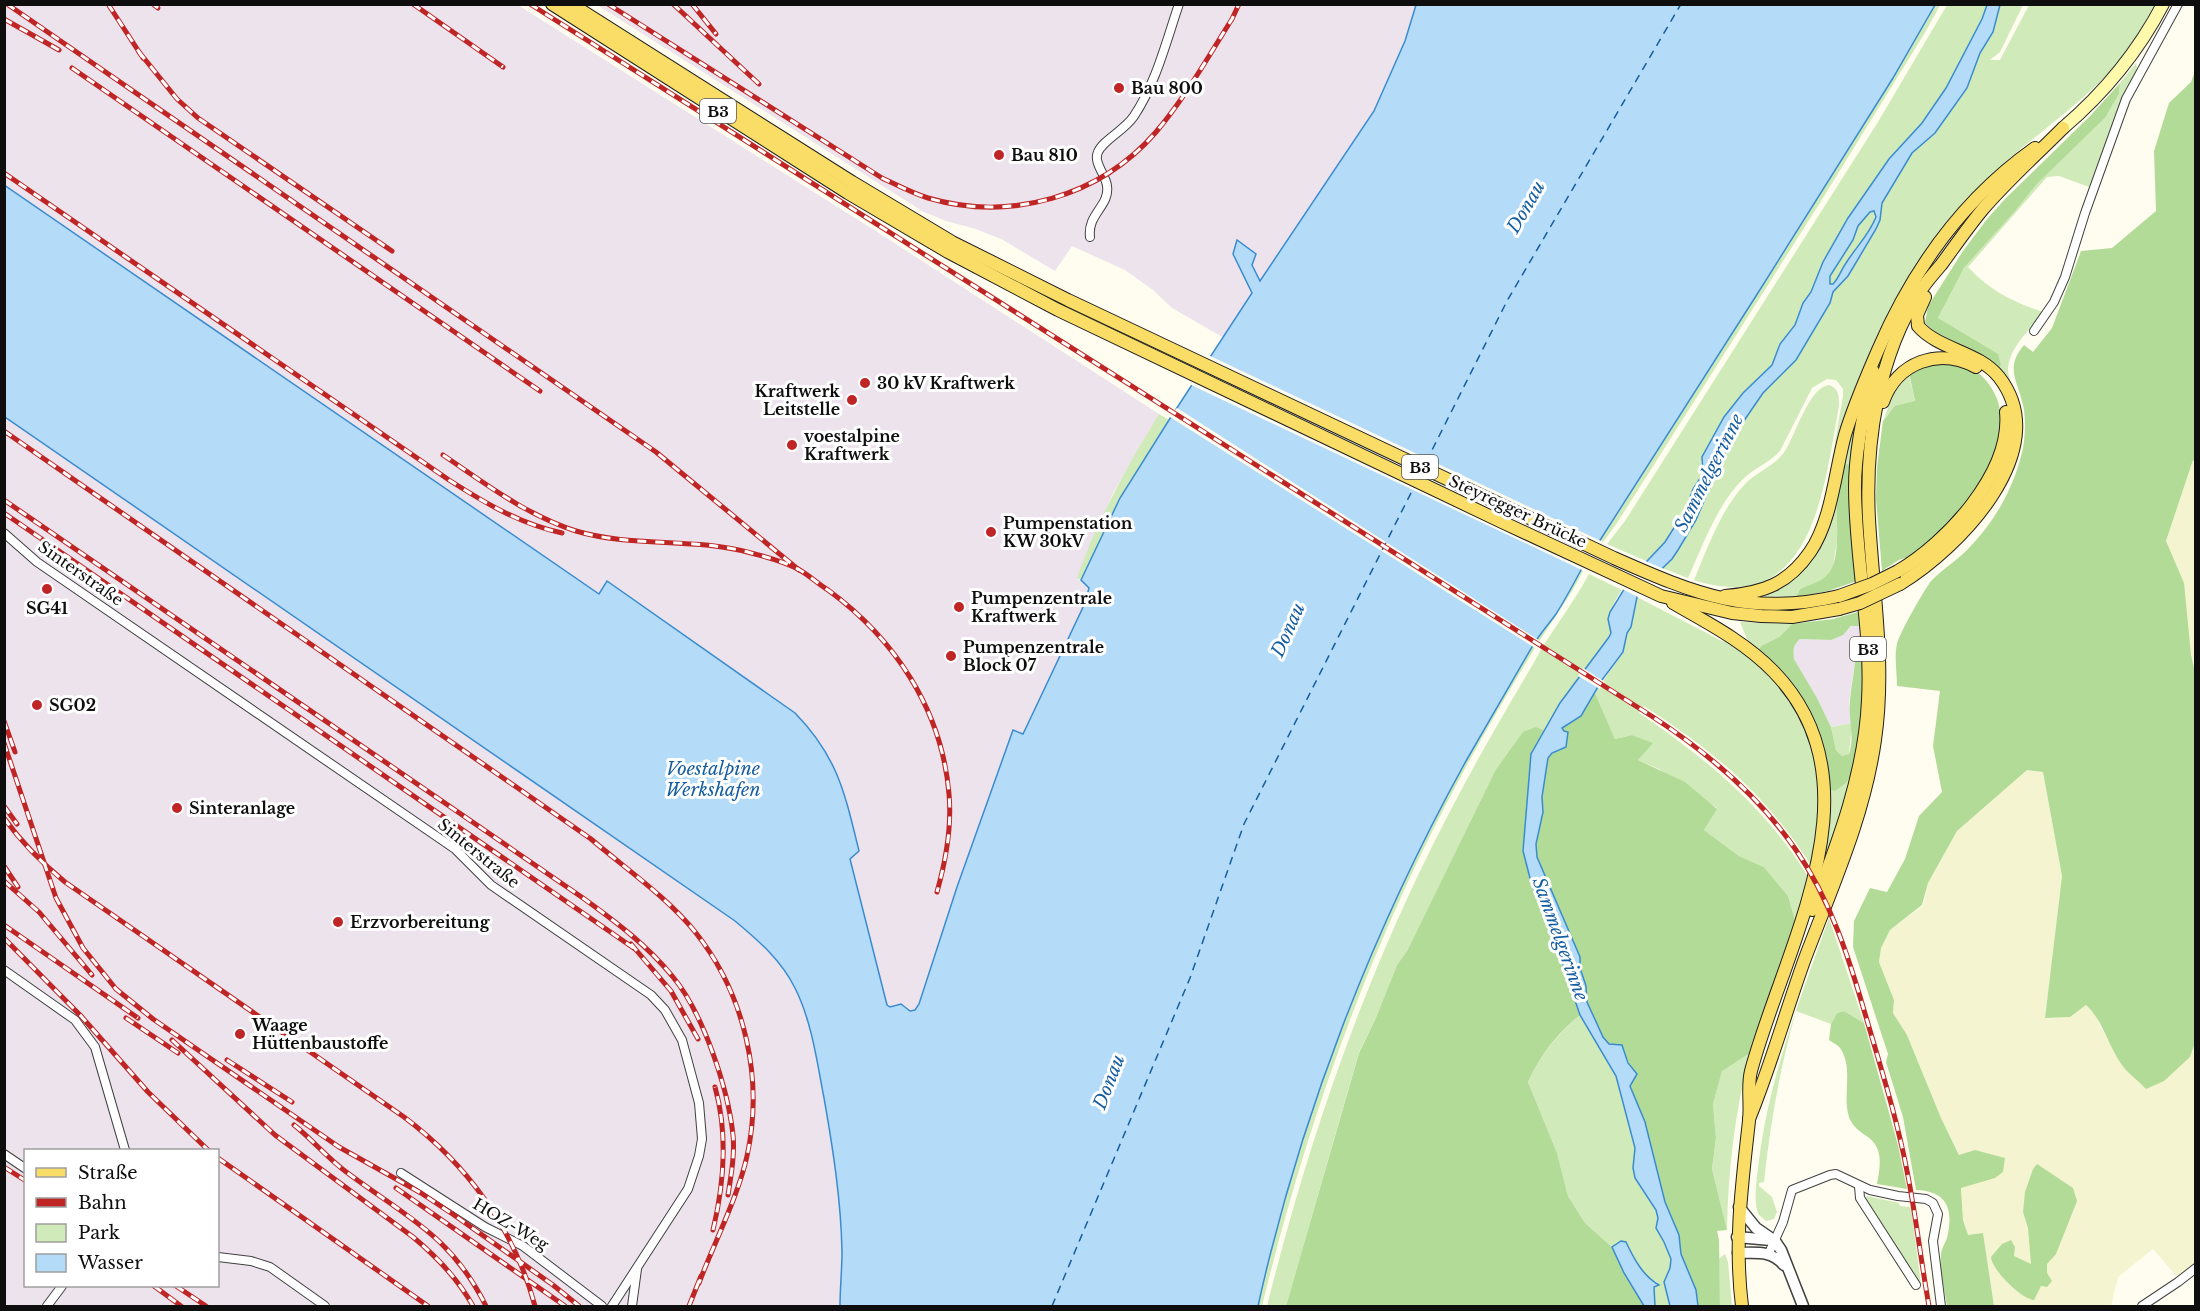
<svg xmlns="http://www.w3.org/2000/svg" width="2200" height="1311" viewBox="0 0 2200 1311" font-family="'Libre Baskerville',serif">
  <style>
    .industrial { fill: #ece3ed; fill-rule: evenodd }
    .farmland { fill: #f5f4d0 }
    .green { fill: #d0eab9 }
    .forest { fill: #b3db98 }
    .water { fill: #b4dbf7; stroke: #3a8ccf; stroke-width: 1.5; fill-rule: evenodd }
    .pier { fill: #fffdf0 }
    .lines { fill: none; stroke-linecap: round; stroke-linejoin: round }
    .ferry { stroke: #165ea2; stroke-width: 1.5; stroke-dasharray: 8 6; stroke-linecap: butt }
    .minor-casing { stroke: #414141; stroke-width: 10 }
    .tertiary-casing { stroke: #414141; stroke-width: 13 }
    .secondary-casing { stroke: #303030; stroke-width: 14 }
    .primary-casing { stroke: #1f1f1f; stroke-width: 14 }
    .minor { stroke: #fff; stroke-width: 8 }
    .tertiary { stroke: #fff; stroke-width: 10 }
    .secondary { stroke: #fffaab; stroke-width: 12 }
    .primary { stroke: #f9dd66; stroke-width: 12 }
    .rail-casing { stroke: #c02525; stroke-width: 5 }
    .rail { stroke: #fff; stroke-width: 3; stroke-dasharray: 9; stroke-linecap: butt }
    .primary-bridge-casing { stroke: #1f1f1f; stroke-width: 14; stroke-linecap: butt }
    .primary-bridge { stroke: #f9dd66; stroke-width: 12 }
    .poi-dot { fill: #c02525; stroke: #fff; stroke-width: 2 }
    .labels { text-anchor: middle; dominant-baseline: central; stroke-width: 6; stroke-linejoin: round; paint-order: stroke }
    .shield { fill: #fff; stroke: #565656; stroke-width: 1.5 }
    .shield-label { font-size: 15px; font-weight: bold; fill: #0e0e0e }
    .poi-label { font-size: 16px; font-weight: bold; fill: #0e0e0e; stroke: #fff; text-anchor: start }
    .street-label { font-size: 16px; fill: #0e0e0e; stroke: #fff }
    .water-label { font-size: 18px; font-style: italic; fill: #165ea2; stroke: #fff }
  </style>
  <rect width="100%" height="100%" fill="#fffdf0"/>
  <g class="industrial">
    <path d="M5,5h513l364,230 277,179 -46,79 -36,85 12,10 -4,15 -62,131 -10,-4 -56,157 -40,121 -7,3 -9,-7 -78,92 14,82 5,74 -2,54h-835zM26,1150h192v136h-192z"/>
    <path d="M597,5h819l-11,36 -31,70 -150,227 -52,-30 -19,-18 -28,-20 -53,-24 -17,25 -52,-31 -27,-11 -30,-8 -24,-10z"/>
    <path d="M1852,626h9l2,31 -8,4 -6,42 3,20 -21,4 -14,-29 -23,-39 -1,-8 2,-8 5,-4 31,1 11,-5z"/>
  </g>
  <g class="farmland">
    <path d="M2193,460l3,2 -1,210 -29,-131z"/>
    <path d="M2027,770l16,2 19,104 -17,142 25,-1 16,-12 9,8 5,13 25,43 21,19 44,-31 5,-17v224l-16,15 -26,-30 -35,28 -7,29h-117l-11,-73 -15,3 -5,-16 -3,-64 -19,-38 -34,-83 -14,-22 1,-13 -15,-38 2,-14 9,-18 33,-24 5,-23 29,-52z"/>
  </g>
  <g class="green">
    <path d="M1935,5h5l-14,26 -108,175 -201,317 -14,19 -3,-2 293,-462z"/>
    <path d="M1947,5h40l-5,14 -36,69 -24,35 -33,36 -41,59 -25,44 -12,30 -8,11 -8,22 -15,19 -8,21 -29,28 -19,24 -18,31 -5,14 3,8 -1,4 -10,15 -7,20 -21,33 -19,19 -39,-17 18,-23 253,-399z"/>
    <path d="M2000,5h23l-23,47 -10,8h10l29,-55h125c-11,21 -23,43 -39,61 -38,43 -89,74 -130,115 -62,61 -107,138 -134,220 -10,29 -16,59 -24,88l16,-93v-7l-7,-9 -9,-1 -15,9 -32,63c-11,12 -26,17 -37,28 -26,26 -40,66 -55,99l-26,-10 10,-9 24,-39 25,-59 14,-27 28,-41 33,-33 34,-57 3,-11 19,-23 24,-40 6,-26 30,-50 23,-20 32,-45 13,-35 13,-21z"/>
    <path d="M2136,63l1,7 -14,26 -34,91 -30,-11 -12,1 -79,90c24,25 43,34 75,45 -11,16 -34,35 -35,57 0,9 5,19 8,28l-8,-17 -9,-12 2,-3 -63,-47 26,-50 52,-58 21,-26 68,-66 14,-24 1,-11z"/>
    <path d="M1874,211c5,18 -17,35 -26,49 -5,8 -9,17 -15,25l-3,-1v-8l23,-36 5,-14 12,-14z"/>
    <path d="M1909,375l6,27c-15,2 -24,6 -32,19l11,-29z"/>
    <path d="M1829,385c10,3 10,12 10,21 -15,81 -26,213 -145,174 14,-33 27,-71 52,-97 12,-12 29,-17 39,-32 11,-17 24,-64 44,-66z"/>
    <path d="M1860,401l-9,64 -14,41v36l-4,24 -5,9 -10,7 -18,7 -4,8 -36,-1 48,-35z"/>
    <path d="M1159,414l10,6 -49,78 -39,82 -4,-2c20,-58 50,-112 82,-164z"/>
    <path d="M1581,570l2,1c-14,28 -32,51 -48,77 -36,59 -71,120 -102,182 -76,152 -131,312 -171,476h-4c42,-189 114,-375 208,-545 22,-38 44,-76 66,-114 7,-12 16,-22 24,-33 9,-14 16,-29 25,-44z"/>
    <path d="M1589,574l33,16c-11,15 -13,25 -11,43l-35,52 -16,18 -16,27 -8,-3 -41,44 -88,180 -10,14 -22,55 -16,32 -73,254h-19c42,-168 98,-330 178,-485 26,-51 55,-101 84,-150 6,-9 10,-19 16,-28 15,-23 31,-45 44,-69z"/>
    <path d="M1637,597l85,44 7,1 34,25 33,41 20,50 5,46 -9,63c-46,-73 -97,-115 -168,-161l-5,7c67,45 128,96 170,165l-14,42 -7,-24 -24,-29 -25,-11 -35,-26 13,-22 -58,-39 -21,-9 14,-17 -20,-8 -17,4 -20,-46 28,-41 4,-19 4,-6z"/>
    <path d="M1740,622l52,2 -13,13 -18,9v7l-14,-14z"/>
    <path d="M1852,723l-3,31 -7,2 -6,-6 -5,-23z"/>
    <path d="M1853,771l-9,33 -23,67 8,-53v-28l6,1z"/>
    <path d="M1829,918l35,105 -20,-12 -7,2 -6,11 -35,-13c-16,57 -26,113 -32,171l-5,1v3l13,11 5,15 -3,7 -8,2 -8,-7c-5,-17 -1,-37 1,-54 11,-85 41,-161 70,-242z"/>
    <path d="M1580,1015l36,61 19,72v30l21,32 2,8 -2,10 8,14 7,17 -1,9 -6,14 6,24h-15l-2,-16 4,-8 -6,-2 -34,-37 -5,4 -27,-24 -17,-27 -11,-43 -29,-71c14,-29 28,-46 52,-67z"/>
    <path d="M1750,1053c-15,58 -22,117 -23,177l-15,-61 4,-31 -3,-34 9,-34z"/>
    <path d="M1867,1196l32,7 1,3 11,1 10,78 -55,-82 -1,-4z"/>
    <path d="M1725,1254l3,8 4,44h-12l-1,-47z"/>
  </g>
  <g class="forest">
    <path d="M2195,71v391l-2,-2 -27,81 18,42 7,72 4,17 1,368 -6,17 -26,24 -18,8c-6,-7 -15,-13 -21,-20 -16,-19 -21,-48 -39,-64l-16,12 -25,1 17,-142 -19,-104 -16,-2 -70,61 -29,52 -6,22 -32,25 -9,18 -2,14 15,38 -1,13 14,22 34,83 18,37 16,-5 30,8 -2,14 -8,6 -34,10 2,32 5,15 15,-2 11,73h-47c-2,-14 -8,-36 -6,-51 0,-6 4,-11 6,-17 7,-29 0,-47 -31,-48l-13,-73 -17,-55 2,-8 -35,-107 1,-26 16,-33 17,4 18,-33 14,-43 23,-24 -9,-46 7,-55 -43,-5c0,-13 -3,-29 0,-42 1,-8 29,-58 35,-64 11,-11 24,-19 35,-30 25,-25 44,-57 53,-90 5,-16 6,-34 4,-50 -4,-26 -21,-41 0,-65l9,7 19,-24 29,-77 31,-3 44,-37 -2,-60 15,-48 22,-21z"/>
    <path d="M2120,83l-1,11 -14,24 -68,66 -21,26 -52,58 -26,50 60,36 3,11 -2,3c-22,-20 -53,-24 -74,-45l3,-17 35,-55 24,-32 18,-20 85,-83z"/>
    <path d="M1937,362c10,2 22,2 32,5 9,4 18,13 23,22 29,45 -20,115 -53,145 -8,7 -19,18 -29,23 -4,2 -4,1 -9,2 -6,3 -13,8 -19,12l-6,-72 1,-32 6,-46 12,-15 20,-5 -6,-28z"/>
    <path d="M1845,464l6,1 6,116 -29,10 -32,6 4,-8c9,-4 21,-7 28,-15 13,-15 8,-50 9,-69 1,-13 5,-27 8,-41z"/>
    <path d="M1858,612l3,3v11h-10l-8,9 -12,5 -31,-1c-7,6 -7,11 -6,20l23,39 14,29 5,23 6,6 7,-2c6,-17 -1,-36 1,-54 1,-13 4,-26 5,-39l3,-3 5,-1 -2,60 -8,54 -7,12 -11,8 -6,-1c-2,-43 -18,-84 -46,-116 -8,-9 -17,-15 -24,-24l2,-4 18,-9 13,-13 41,-5z"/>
    <path d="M1595,693l20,46 17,-4 21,8 -15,17 47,22 32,27 -13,21 35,26 25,11 24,29 7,24 -45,133 -28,18 -9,33 3,34 -4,31 15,61 -10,1 2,9 1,66h-22l-2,-16 -15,-36 -2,-19 -14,-33 -20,-80 -15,-37 1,-16 -9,-24 -13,-1 -6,-7 -16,-35 -1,-16 -6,-18v-11l-43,-100 -1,-13 7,-32 -1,-15 6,-39 4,-5 14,-6 -2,-15 -3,-4 20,-12z"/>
    <path d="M1536,727l8,3 -13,24 -8,97 8,31 24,60 25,73c-25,21 -38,38 -52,67l29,71 11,43 17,27 27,24 12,26 20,33h-358l73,-253 16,-33 22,-55 10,-14 88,-180 28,-39z"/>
    <path d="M1844,1011l20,12 34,122 9,44 -30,-5c3,-17 7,-35 -9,-47 -8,-5 -16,-11 -19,-20 -7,-22 5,-49 -9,-69 -3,-4 -7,-5 -11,-8l2,-16 6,-11z"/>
    <path d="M2037,1164l36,24 4,13 -21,53 -9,10v9l5,8 -5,6 -6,-1 -7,14c-13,-1 -42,-30 -43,-43l11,-13 9,-4 4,7 -1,9 17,8 -3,-36 -5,-16 2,-20 8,-23z"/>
  </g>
  <g class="water">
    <path d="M1416,5h519l-42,73 -137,218 -175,274c-8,15 -16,30 -25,44 -8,11 -17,21 -24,33 -22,38 -44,76 -66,114 -94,170 -166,356 -208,545h-418c0,-18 2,-36 2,-54 -1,-52 -9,-103 -18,-154 -7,-36 -12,-76 -29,-110 -14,-28 -36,-47 -60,-67l-730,-504 -1,-232 595,409 8,-13 188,132c43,44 50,81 64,138l-9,8 37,146 3,2 11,-3 9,7 5,-1 4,-6 38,-117 56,-157 10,4 62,-131 4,-15 -8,-8 39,-82 49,-78 83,-127 -19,-39 4,-14 19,14 -4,11 8,16 114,-170 31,-70z"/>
    <path d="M1987,5h13l-7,27 -13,21 -13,35 -32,45 -23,20 -30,50 -2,17 -4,9 -28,47 -15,16 -3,11 -34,57 -33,33 -11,16 -17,25 -14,27 -25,59 -18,30 -6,9 -32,31 -3,7 -6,30 -4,6 -4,19 -21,28 -21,36 -19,12 2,3 4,1 -2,15 -14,6 -4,5 -6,39 1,15 -7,32 1,13 43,100v11l6,18 1,16 16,35 6,7 13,1 6,18 9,11 -7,12 15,36 20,80 14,33 2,19 15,36 2,16h-28l-6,-24 6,-14 1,-9 -7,-17 -8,-14 2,-10 -2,-8 -21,-32 -2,-10 2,-20 -19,-72 -36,-61 -25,-73 -24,-60 -8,-31 8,-97 29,-51 49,-66 2,-4 -3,-14 2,-7 21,-34 34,-36 21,-33 7,-20 10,-15 -1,-17 22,-40 19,-24 29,-28 8,-21 15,-19 8,-22 8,-11 12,-30 25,-44 41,-59 33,-36 24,-35 36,-69zM1874,211l2,6c-7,18 -20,30 -30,46 -5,7 -7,15 -13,21h-3v-8l23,-36 5,-14 12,-14z"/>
    <path d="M1621,1241l5,1c8,17 17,34 33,43l-5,2 1,19h-11l-20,-33 -12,-26z"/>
  </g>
  <g class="pier">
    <path d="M1208,355l395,187 -19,29 -395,-187z"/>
    <path d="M1173,408l2,2 2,-2 363,233 -5,7 -365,-231 -2,-2z"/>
    <path d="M1643,560l21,9 -14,14 -10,15 -20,-10z"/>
    <path d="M1583,668l22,14 -5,7 -22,-13z"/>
  </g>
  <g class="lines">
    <g class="ferry">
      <path d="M1426,462l81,-161 174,-297"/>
      <path d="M1052,1306l138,-328 54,-154 171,-339"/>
    </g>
    <defs>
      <g id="minor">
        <path d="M1090,237c-3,-23 20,-31 17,-51 -1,-11 -14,-23 -9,-34 5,-12 27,-22 36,-36 22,-33 32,-74 45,-112"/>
        <path d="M2034,331l20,-29 11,-25 20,-64 41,-114 52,-95"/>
        <path d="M4,533l33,29 418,287 36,36 160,110 14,15 17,30 17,63 3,36 -3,17 -11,33 -76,117"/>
        <path d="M4,970l71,50 20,27 30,103"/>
        <path d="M4,1154l22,15"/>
        <path d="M401,1173l84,54 38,19 79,60"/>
        <path d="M1859,1186l1,12 56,87"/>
        <path d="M1769,1253l14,-31 9,-32 38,-15 6,-1 34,16 28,6 28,3 7,4 5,11 -5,27 8,65"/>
        <path d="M218,1257l33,4 19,6 55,39"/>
        <path d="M47,1306l15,-20"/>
        <path d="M632,1306l5,-37"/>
        <path d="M2142,1306l36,-24 18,-14"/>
      </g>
      <g id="tertiary">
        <path d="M1739,1207l17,21 19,13 6,9 22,56"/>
        <path d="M1737,1237l34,3"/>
        <path d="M1738,1253c18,0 33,-3 46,12"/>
      </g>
      <path id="secondary" d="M2063,128c41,-35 75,-76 100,-124"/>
      <g id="primary">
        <path d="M552,4l296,189 100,59 110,58 444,212 159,74 71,17 29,3 31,1 47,-8"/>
        <path d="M571,4l281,178 100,60 116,58 546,258c81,36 136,59 225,38"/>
        <path d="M1883,402c14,-40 56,-55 93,-35"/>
        <path d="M1898,571c48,-28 114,-98 108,-159"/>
        <path d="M1900,584c58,-35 156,-134 99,-207 -21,-26 -60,-27 -81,-51l-1,-11 8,-18"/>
        <path d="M1725,596c38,-3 63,-12 85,-44 22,-32 25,-81 35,-117 9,-30 21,-57 33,-85 35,-81 85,-151 157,-202"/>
        <path d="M1673,603c35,20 72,39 101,69 110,114 10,275 -23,399 -4,16 0,33 -2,50 -7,63 -15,121 -7,185"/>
        <path d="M1812,910c26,-67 53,-138 56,-210 4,-71 -13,-141 -13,-213 0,-39 10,-78 18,-116"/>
        <path d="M1749,1119c21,-51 36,-105 55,-158 27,-72 60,-143 71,-221 11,-74 -2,-147 -6,-221 -4,-76 9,-164 52,-229 6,-9 13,-17 20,-25 14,-19 27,-38 42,-56 25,-29 53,-54 80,-81"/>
      </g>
    </defs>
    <use href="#minor" class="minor-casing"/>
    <use href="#tertiary" class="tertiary-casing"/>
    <use href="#secondary" class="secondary-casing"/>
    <use href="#primary" class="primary-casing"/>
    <use href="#minor" class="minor"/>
    <use href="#tertiary" class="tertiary"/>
    <use href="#secondary" class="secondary"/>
    <use href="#primary" class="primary"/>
    <defs>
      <g id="rail">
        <path d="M7,4l649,448 143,118"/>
        <path d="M108,4l35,54"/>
        <path d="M153,4l5,4"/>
        <path d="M413,4l90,63"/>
        <path d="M530,4l1123,713c55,36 106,79 143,133 35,51 53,108 70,167 15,51 31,102 41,154 9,45 14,91 22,135"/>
        <path d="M608,4l274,174c15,7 30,15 46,20 82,24 172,-1 228,-66 29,-34 52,-75 76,-113l7,-15"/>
        <path d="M673,4l86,80"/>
        <path d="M692,4l24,30"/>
        <path d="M4,19l55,31"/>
        <path d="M139,52l38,47 21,19 194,133"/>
        <path d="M72,68l468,323"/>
        <path d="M4,173l445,307c36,23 71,44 113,53"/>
        <path d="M4,431l587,408c35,30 76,58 105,94 49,62 68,146 51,223 -9,41 -33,87 -48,127"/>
        <path d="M443,455c43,29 83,60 133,76 57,17 118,6 175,22 16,4 33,9 47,16 11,6 20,15 30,21 67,49 114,120 121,204 3,33 -3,66 -12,98"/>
        <path d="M4,500l579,398c33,24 64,47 90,79 30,36 55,111 60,158 2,19 -2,41 -5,60"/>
        <path d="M4,513l631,436"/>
        <path d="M4,721l11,31"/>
        <path d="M4,743l52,155 27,50 33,41 37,30 186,128 82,46 33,22 99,70 26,21"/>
        <path d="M4,806l13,18"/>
        <path d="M4,818c18,25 38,45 61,64l339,235c64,48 110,112 131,189"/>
        <path d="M4,866l14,21"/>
        <path d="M4,881l35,31 53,63"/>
        <path d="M4,925l134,93"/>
        <path d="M4,938l77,78 67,76 60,58"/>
        <path d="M631,944l40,47 27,48"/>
        <path d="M126,1018l52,35"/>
        <path d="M172,1040l103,95 138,102c24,20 45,42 60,69"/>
        <path d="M227,1060l65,42"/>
        <path d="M294,1125c19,15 35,35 55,49 59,44 102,62 137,132"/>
        <path d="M218,1158l210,148"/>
        <path d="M4,1167l22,14"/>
        <path d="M396,1188l169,118"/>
        <path d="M713,1230c11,-46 15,-97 2,-143"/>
        <path d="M154,1286l27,20"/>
        <path d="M176,1286l30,20"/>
        <path d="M689,1306l12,-30"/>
      </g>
    </defs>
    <use href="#rail" class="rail-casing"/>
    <use href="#rail" class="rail"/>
    <defs>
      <g id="primary-bridge">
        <path d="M1839,596l33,-12 26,-13"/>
        <path d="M1839,609l21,-6 40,-19"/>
      </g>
    </defs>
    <use href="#primary-bridge" class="primary-bridge-casing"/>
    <use href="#primary-bridge" class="primary-bridge"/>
  </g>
  <g class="poi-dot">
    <circle cx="1119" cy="88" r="6"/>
    <circle cx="999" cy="155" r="6"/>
    <circle cx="865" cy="383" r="6"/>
    <circle cx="852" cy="400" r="6"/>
    <circle cx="792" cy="445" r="6"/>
    <circle cx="991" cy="532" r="6"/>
    <circle cx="47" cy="589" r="6"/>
    <circle cx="959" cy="607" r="6"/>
    <circle cx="951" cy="656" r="6"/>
    <circle cx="37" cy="705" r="6"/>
    <circle cx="177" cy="808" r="6"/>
    <circle cx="338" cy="922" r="6"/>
    <circle cx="240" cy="1034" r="6"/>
  </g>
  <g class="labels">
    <g class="shield">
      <rect x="700" y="99" width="36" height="24" rx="4.5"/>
      <rect x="1402" y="455" width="36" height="24" rx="4.5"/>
      <rect x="1850" y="637" width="36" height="24" rx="4.5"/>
    </g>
    <g class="shield-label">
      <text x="718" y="111">B3</text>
      <text x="1420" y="467">B3</text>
      <text x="1868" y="649">B3</text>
    </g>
    <g class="poi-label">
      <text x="1131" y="88">Bau 800</text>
      <text x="1011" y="155">Bau 810</text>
      <text x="877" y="383">30 kV Kraftwerk</text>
      <text x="840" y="391" text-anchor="end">Kraftwerk<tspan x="840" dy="18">Leitstelle</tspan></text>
      <text x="804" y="436">voestalpine<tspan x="804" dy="18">Kraftwerk</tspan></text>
      <text x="1003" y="523">Pumpenstation<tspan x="1003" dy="18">KW 30kV</tspan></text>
      <text x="971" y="598">Pumpenzentrale<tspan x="971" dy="18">Kraftwerk</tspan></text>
      <text x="47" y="608" text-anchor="middle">SG41</text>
      <text x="963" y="647">Pumpenzentrale<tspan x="963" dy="18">Block 07</tspan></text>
      <text x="49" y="705">SG02</text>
      <text x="189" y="808">Sinteranlage</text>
      <text x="350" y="922">Erzvorbereitung</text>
      <text x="252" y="1025">Waage<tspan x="252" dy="18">Hüttenbaustoffe</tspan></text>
    </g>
    <g class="street-label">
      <text transform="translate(1518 511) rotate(25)">Steyregger Brücke</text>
      <text transform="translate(81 573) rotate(35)">Sinterstraße</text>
      <text transform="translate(479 853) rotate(39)">Sinterstraße</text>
      <text transform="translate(511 1224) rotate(31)">HOZ-Weg</text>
    </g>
    <g class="water-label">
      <text transform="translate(1526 207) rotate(-60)">Donau</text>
      <text transform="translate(1709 473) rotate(-63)">Sammelgerinne</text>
      <text transform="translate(1288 630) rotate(-66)">Donau</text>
      <text x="713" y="769">Voestalpine<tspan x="713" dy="21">Werkshafen</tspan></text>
      <text transform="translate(1560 939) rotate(70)">Sammelgerinne</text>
      <text transform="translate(1109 1082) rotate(-69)">Donau</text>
    </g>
  </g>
  <rect width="2200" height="1311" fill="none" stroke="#0e0e0e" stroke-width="12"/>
  <rect x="24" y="1149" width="195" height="138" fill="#ffffff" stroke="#9f9f9f" stroke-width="1.5"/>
  <rect x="36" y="1168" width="30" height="9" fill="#f9dd66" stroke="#9f9f9f" stroke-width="1.5"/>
  <text x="78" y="1179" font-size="18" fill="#0e0e0e">Straße</text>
  <rect x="36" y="1198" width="30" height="9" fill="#c02525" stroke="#9f9f9f" stroke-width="1.5"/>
  <text x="78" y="1209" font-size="18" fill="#0e0e0e">Bahn</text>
  <rect x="36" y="1224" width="30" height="18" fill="#d0eab9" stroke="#9f9f9f" stroke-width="1.5"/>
  <text x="78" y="1239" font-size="18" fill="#0e0e0e">Park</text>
  <rect x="36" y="1254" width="30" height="18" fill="#b4dbf7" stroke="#9f9f9f" stroke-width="1.5"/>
  <text x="78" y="1269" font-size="18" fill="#0e0e0e">Wasser</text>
</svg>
